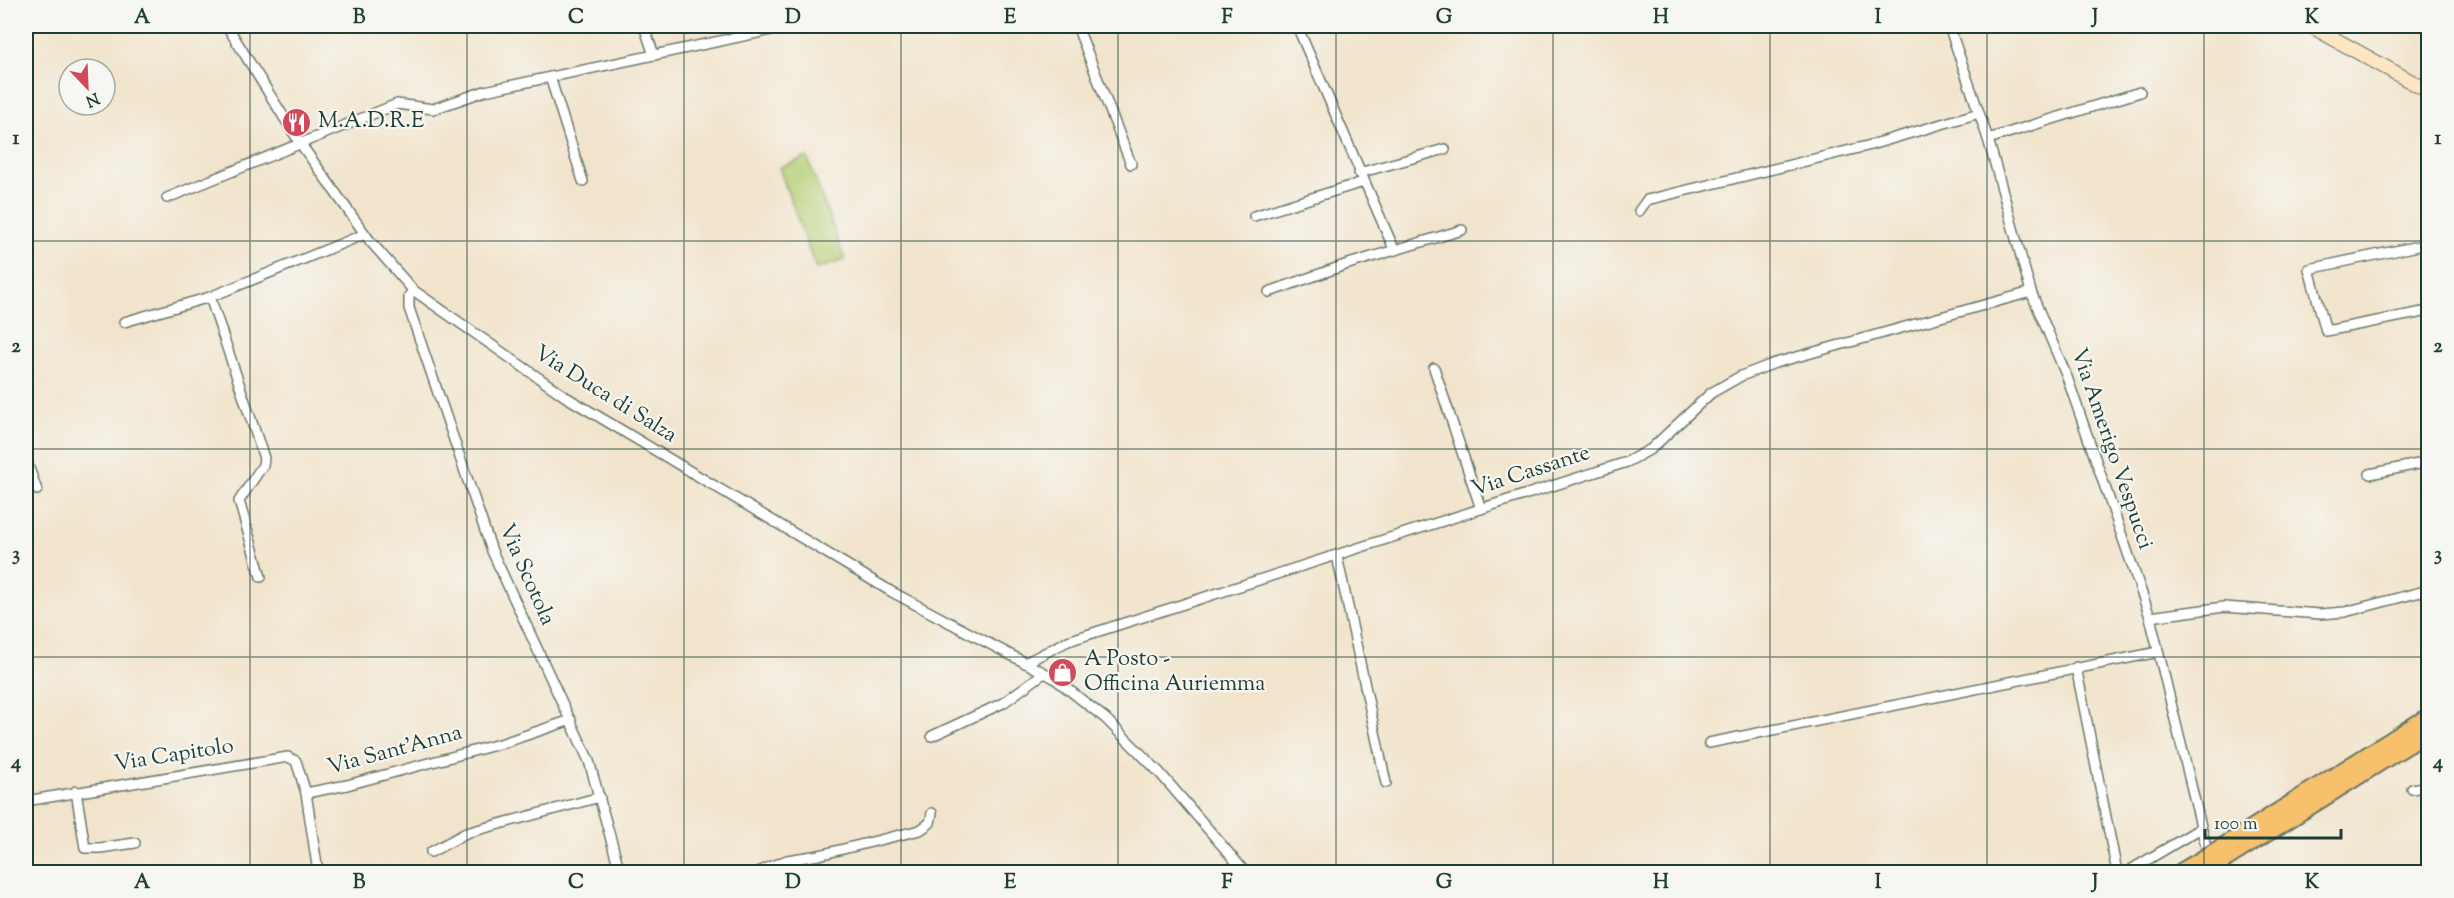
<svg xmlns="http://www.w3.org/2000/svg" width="2454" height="898" viewBox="0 0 2454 898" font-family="'Sorts Mill Goudy',serif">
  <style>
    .green { fill: #b6ce73; stroke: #6a8654; stroke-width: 1.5 }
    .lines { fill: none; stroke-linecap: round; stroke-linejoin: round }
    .street-casing { stroke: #697769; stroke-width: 12 }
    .secondary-casing { stroke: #697769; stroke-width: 16 }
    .highway-casing { stroke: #697769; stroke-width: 20 }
    .street { stroke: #fff; stroke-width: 9 }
    .secondary { stroke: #fce6c4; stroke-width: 14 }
    .highway { stroke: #f7c06c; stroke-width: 16 }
    .highway-bridge-casing { stroke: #697769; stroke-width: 20; stroke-linecap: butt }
    .highway-bridge { stroke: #f7c06c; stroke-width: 16 }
    .grid { fill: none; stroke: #1f3d34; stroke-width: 1.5; stroke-opacity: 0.55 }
    .labels { text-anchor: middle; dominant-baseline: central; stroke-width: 4.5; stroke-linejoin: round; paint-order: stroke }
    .poi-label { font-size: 22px; fill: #1f3d34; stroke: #f6f6f2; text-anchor: start }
    .street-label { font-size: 22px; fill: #1f3d34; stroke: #f6f6f2 }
    .neatline { fill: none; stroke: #1f3d34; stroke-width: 2 }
    .grid-label { font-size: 20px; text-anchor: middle; font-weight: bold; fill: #1f3d34 }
  </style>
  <rect width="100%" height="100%" fill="#f6f6f2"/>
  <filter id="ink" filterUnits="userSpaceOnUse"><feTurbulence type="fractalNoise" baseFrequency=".0167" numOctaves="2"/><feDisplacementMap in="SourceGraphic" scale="12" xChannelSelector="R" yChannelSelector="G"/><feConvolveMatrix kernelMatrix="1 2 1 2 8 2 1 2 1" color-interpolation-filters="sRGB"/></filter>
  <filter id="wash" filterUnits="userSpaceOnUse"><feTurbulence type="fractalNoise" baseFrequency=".008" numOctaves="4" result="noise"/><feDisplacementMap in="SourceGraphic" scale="24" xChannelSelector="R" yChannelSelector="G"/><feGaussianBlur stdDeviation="1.35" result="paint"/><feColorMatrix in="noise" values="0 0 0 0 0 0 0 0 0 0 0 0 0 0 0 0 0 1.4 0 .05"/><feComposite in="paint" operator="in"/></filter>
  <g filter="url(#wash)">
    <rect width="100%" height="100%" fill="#f2e4cc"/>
    <path class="green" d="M807,157l38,103 -29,9 -37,-101z"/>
  </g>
  <g filter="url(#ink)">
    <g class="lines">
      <defs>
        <g id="street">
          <path d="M227,26l73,117 70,98 43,49 153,107 326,195 162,86 52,41 53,53 86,100"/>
          <path d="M644,26l10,29"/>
          <path d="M1077,26l54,138"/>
          <path d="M1297,26l97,223"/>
          <path d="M1949,26l39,113 43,153 36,85 83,240 74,-10 96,7 25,-2 83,-22"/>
          <path d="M550,77l33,104"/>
          <path d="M1988,139l152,-47"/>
          <path d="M1359,173l86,-24"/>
          <path d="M167,198l230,-94 36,5 52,-18 305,-65"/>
          <path d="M1639,211l8,-11 220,-54 112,-33"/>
          <path d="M1254,216l109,-34"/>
          <path d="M2428,244l-119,25 17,62 102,-20"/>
          <path d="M413,290l-4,6v12l83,243 97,210 31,111"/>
          <path d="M1269,292l76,-27 117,-35"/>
          <path d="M210,297l54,161 -1,7 -24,36 22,76"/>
          <path d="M124,322l86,-25 155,-63"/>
          <path d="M1434,368l47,141"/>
          <path d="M26,460l11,30"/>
          <path d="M2370,474l58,-12"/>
          <path d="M1337,556l49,227"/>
          <path d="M2150,617l59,242"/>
          <path d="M1025,663l43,-22 559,-179 24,-13 60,-56 30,-17 34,-13 256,-71"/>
          <path d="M2076,667l41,205"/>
          <path d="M932,736l71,-33 41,-30"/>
          <path d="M1709,743l449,-91"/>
          <path d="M2412,789l16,-3"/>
          <path d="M76,791l9,57h15l35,-5"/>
          <path d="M26,801l262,-44 8,4 10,32"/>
          <path d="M431,852l35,-19 134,-36"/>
          <path d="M318,872l-12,-79 41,-8 156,-42 68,-23"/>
          <path d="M758,872l29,-12 32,-5 101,-25 10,-7 2,-10"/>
          <path d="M2127,872l74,-44"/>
        </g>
        <path id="secondary" d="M2311,26l117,65"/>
        <g id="highway">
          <path d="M2224,846l204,-129"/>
          <path d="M2227,858l201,-126"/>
          <path d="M2181,872l12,-7"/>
        </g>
      </defs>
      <use href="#street" class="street-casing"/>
      <use href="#secondary" class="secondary-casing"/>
      <use href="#highway" class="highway-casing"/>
      <use href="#street" class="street"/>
      <use href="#secondary" class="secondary"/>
      <use href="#highway" class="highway"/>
      <defs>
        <g id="highway-bridge">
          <path d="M2193,865l31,-19"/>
          <path d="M2204,872l23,-14"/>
        </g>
      </defs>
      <use href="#highway-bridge" class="highway-bridge-casing"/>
      <use href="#highway-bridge" class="highway-bridge"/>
    </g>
  </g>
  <path class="grid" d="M250,26v846M467,26v846M684,26v846M901,26v846M1118,26v846M1336,26v846M1553,26v846M1770,26v846M1987,26v846M2204,26v846M26,241h2402M26,449h2402M26,657h2402"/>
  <defs>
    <symbol id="restaurant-disc" viewBox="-11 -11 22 22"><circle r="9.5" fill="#d1495b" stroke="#f6f6f2"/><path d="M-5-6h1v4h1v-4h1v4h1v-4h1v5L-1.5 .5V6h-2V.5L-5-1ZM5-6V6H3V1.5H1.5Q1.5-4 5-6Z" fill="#fff"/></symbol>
    <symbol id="shop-disc" viewBox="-11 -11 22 22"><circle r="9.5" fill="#d1495b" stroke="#f6f6f2"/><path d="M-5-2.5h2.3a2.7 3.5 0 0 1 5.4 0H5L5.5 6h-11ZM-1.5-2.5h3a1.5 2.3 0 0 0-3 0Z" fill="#fff"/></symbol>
  </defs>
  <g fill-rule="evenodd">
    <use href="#restaurant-disc" x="280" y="106" width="33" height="33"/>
    <use href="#shop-disc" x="1046" y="656" width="33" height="33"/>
  </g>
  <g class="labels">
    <g class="poi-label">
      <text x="318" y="122">M.A.D.R.E</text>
      <text x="1084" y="660">A Posto -<tspan x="1084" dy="25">Officina Auriemma</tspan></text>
    </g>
    <g class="street-label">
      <text transform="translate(605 395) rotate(32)">Via Duca di Salza</text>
      <text transform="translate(2111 449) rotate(71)">Via Amerigo Vespucci</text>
      <text transform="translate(1531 472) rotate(-18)">Via Cassante</text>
      <text transform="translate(526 575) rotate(66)">Via Scotola</text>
      <text transform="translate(395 751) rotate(-15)">Via Sant'Anna</text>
      <text transform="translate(174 756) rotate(-9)">Via Capitolo</text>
    </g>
  </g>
  <rect width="2454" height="898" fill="none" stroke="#f6f6f2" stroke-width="66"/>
  <g transform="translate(87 87) rotate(157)"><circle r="28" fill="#f6f6f2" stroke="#a0aca6" stroke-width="1.5"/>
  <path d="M0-4.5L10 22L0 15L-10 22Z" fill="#d1495b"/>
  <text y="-9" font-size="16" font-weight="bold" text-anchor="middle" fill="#1f3d34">N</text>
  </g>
  <path d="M2205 829v9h136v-9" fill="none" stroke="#1f3d34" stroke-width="3"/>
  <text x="2214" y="829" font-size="18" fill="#1f3d34" stroke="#f6f6f2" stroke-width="4.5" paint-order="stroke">100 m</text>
  <rect x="33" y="33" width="2388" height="832" class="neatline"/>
  <g class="grid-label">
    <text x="142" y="23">A</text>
    <text x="359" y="23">B</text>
    <text x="576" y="23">C</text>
    <text x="793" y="23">D</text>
    <text x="1010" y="23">E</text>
    <text x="1227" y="23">F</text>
    <text x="1444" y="23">G</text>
    <text x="1661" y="23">H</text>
    <text x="1878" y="23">I</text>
    <text x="2095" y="23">J</text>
    <text x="2312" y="23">K</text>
    <text x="16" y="144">1</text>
    <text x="2438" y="144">1</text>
    <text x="16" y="352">2</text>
    <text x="2438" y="352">2</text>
    <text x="16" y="560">3</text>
    <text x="2438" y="560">3</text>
    <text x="16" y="768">4</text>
    <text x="2438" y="768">4</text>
    <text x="142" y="888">A</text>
    <text x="359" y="888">B</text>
    <text x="576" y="888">C</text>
    <text x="793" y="888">D</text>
    <text x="1010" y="888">E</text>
    <text x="1227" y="888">F</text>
    <text x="1444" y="888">G</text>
    <text x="1661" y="888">H</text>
    <text x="1878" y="888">I</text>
    <text x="2095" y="888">J</text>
    <text x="2312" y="888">K</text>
  </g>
</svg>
